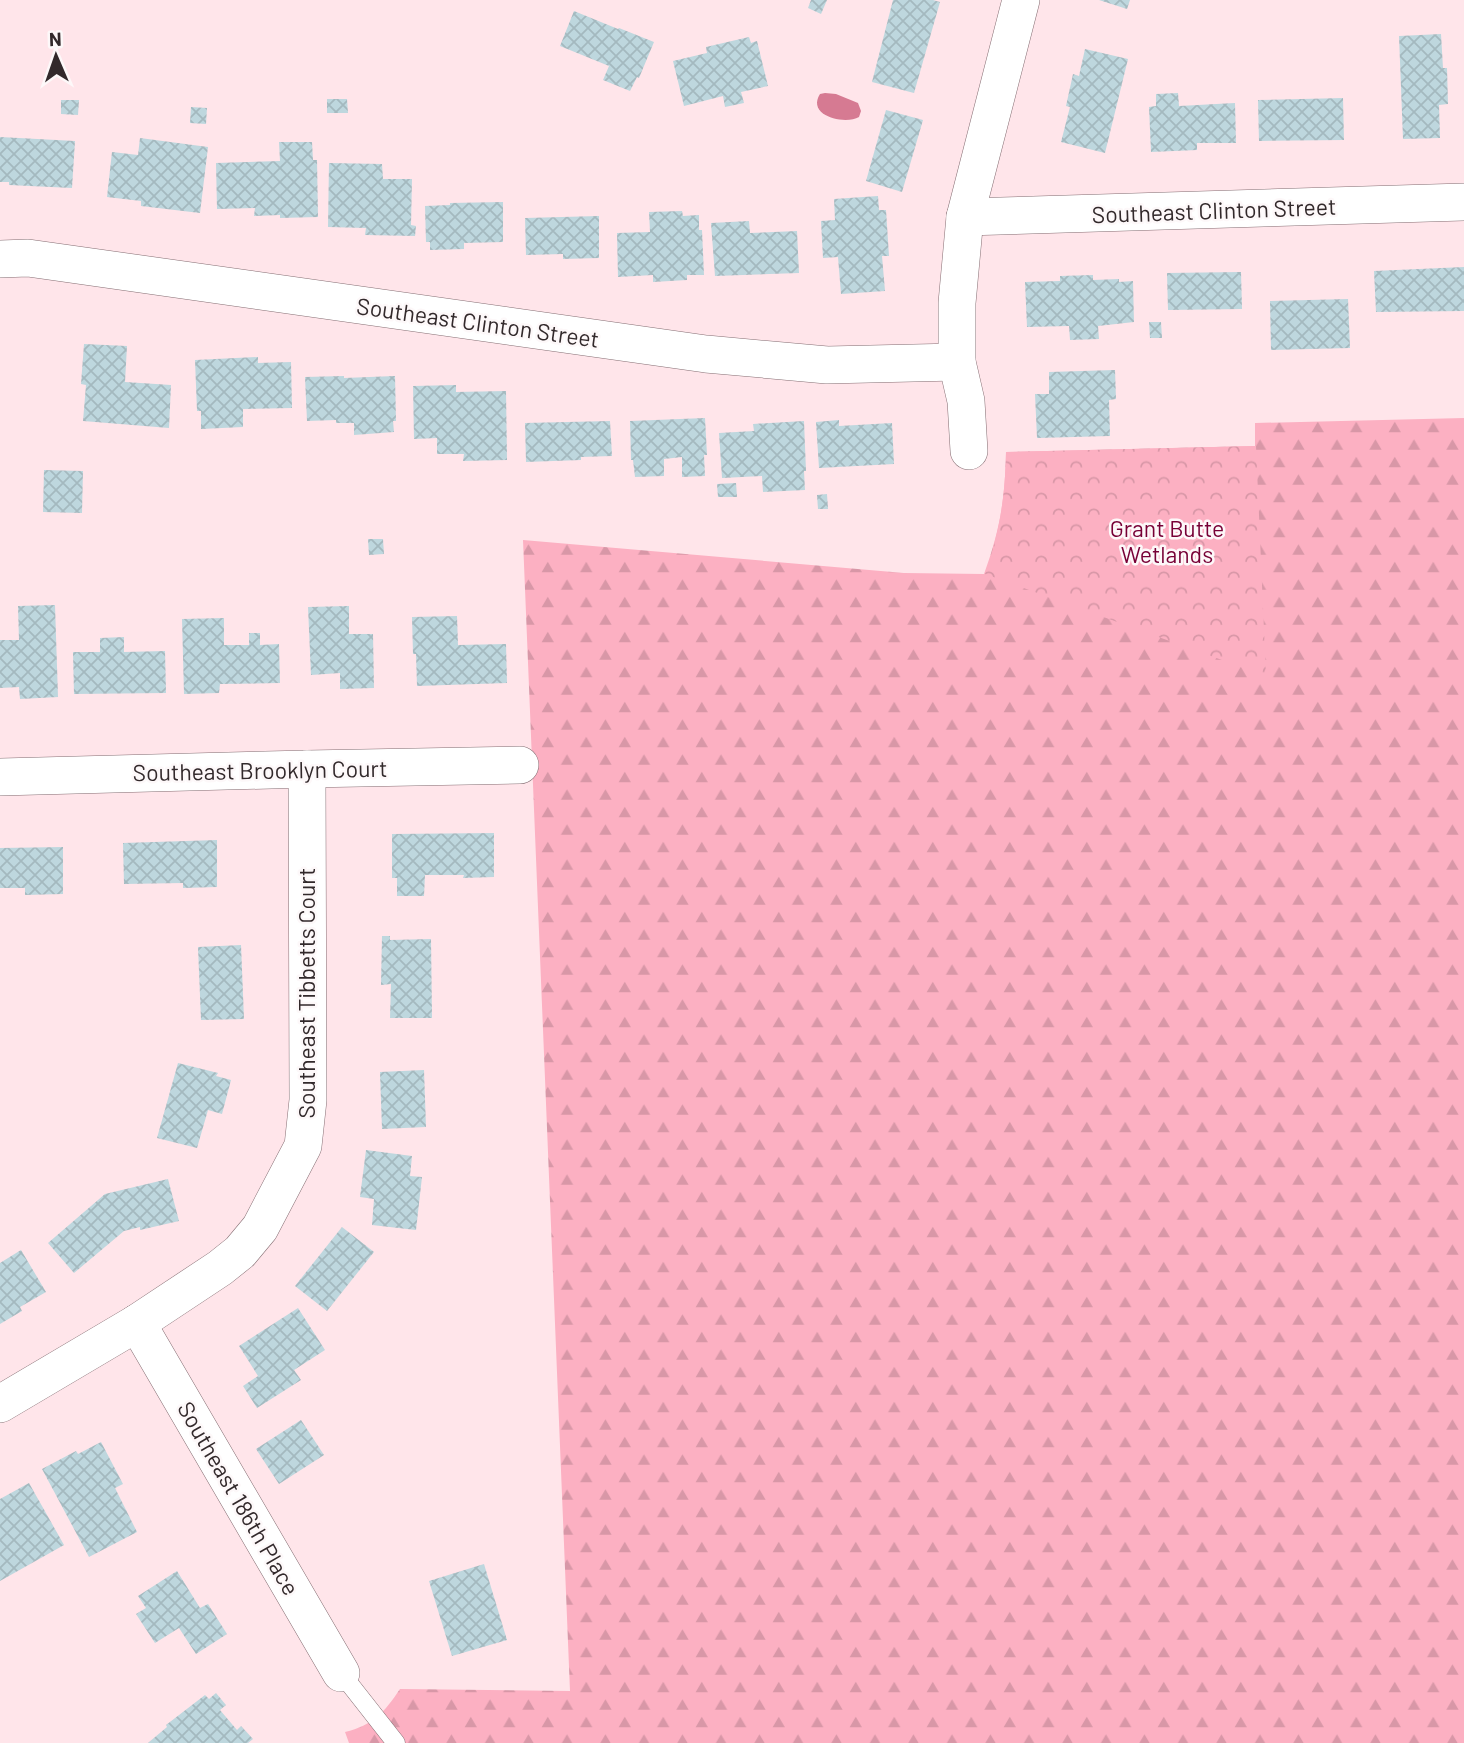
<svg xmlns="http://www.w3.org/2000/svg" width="1464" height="1743" viewBox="0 0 1464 1743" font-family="Barlow,sans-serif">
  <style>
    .forest { fill: url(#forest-firs) }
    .park { fill: url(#park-crowns) }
    .water { fill: #d67a92 }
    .building { fill: url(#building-cross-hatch) }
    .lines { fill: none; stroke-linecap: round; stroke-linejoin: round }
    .service-casing { stroke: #856e73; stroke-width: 19 }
    .minor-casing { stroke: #856e73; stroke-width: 38 }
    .service { stroke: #fff; stroke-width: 18 }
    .minor { stroke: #fff; stroke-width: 37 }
    .labels { text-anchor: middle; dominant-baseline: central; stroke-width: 5; stroke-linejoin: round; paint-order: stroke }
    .street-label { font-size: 23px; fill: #32292b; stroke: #fdf8f9 }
    .park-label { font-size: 23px; fill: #770036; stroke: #fdf8f9 }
  </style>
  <defs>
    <pattern id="forest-firs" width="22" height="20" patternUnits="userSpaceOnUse" patternTransform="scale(1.75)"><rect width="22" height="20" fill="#fcb0c2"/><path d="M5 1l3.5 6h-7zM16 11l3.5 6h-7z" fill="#d897a7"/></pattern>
    <pattern id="park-crowns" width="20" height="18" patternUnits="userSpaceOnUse" patternTransform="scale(1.75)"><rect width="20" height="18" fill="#fcb0c2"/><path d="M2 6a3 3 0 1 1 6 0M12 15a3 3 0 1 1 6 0" fill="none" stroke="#d897a7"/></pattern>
    <pattern id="building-cross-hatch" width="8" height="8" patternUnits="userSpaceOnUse" patternTransform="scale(1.75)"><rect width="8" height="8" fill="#bed7de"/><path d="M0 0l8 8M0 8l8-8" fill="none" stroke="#a4b9bf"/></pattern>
  </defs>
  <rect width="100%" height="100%" fill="#ffe5ea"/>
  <path class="forest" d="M1464,418v1325h-1115l-4,-11c28,-7 39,-19 55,-43l170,2 -47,-1151 381,33 80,1c16,-44 21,-75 22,-122l249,-6v-23z"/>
  <path class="park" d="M1256,446l10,230 -281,-102c15,-44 20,-75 21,-122z"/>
  <path class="water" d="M825,93l11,1 22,9 3,8 -2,6c-14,8 -53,-1 -39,-23z"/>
  <g class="building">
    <path d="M811,0h16l-6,14 -13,-6z"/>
    <path d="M893,0h40l7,2 -26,91 -42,-11z"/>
    <path d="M1099,0h31l-3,9z"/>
    <path d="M574,11l44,18 1,-1 35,14 -15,36 -2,-1 -7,14 -27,-11 6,-14 -49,-20z"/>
    <path d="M1441,34l2,34h4l1,36 -9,1 1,33 -37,1 -4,-103z"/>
    <path d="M749,37l2,6 6,-2 11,45 -27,6 3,11 -19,4 -2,-11 -39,10 -11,-45 34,-8 -1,-6z"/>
    <path d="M1085,49l43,10 -23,94 -44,-11 9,-35 -4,-1 7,-32 6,2z"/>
    <path d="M1178,93l1,13 56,-3 1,40h-39v7l-46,2 -2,-45 7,-1v-12z"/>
    <path d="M1343,98l1,42 -85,1 -1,-41z"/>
    <path d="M327,99h20l1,14h-21z"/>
    <path d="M61,100h18l-1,15 -17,-1z"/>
    <path d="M191,107l16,1 -1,16 -16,-1z"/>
    <path d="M886,110l37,10 -21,72 -36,-11z"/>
    <path d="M0,137l75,4 -3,47 -63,-3v-3h-9z"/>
    <path d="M140,138l68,9 -8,66 -59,-7v-5l-34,-4 5,-45 26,3z"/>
    <path d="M279,142h33l1,18h4l1,57 -38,1v-3l-26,1 1,-8 -38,1 -1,-46 64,-2z"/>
    <path d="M329,163l53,1 1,15h29l-1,46 5,1 -1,10 -50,-1 1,-7 -38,-1z"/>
    <path d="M878,196l1,14h7l3,46h-7l3,35 -44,3 -3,-37 -15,1 -2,-37 14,-1 -1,-21z"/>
    <path d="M503,202v40l-39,1v6l-34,1v-8h-4l-1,-36 25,-1v-2z"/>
    <path d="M682,211l1,5 16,-1v15h3l2,45h-17v5l-34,2v-7l-35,2 -1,-44 33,-1 -1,-20z"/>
    <path d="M599,216v42l-36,1v-5l-37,1 -1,-37z"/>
    <path d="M749,221l1,12 47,-2 2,42 -84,3 -4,-53z"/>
    <path d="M1464,267v44l-88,1 -2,-41z"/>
    <path d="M1241,272l1,37 -74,1 -1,-37z"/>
    <path d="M1093,275v5l26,-1v3l14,-1 1,41 -36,4 1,13 -29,1 -1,-14 -42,1 -2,-45 35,-1v-5z"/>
    <path d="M1348,299l2,49 -79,2 -1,-49z"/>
    <path d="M1149,322h12l1,16h-12z"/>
    <path d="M84,344l43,2 -2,36 46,3 -2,43 -86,-7 3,-36 -5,-1z"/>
    <path d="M258,357v6l33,-1 1,46 -49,1v18l-42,2v-18h-4l-2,-51z"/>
    <path d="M1115,370l1,29 -7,1 1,36 -73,2 -2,-44h14v-22z"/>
    <path d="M344,376v2l51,-2 1,45h-3l1,11 -40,3v-12h-18v-3l-29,1 -2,-44z"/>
    <path d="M456,385v7l50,-1 1,69 -44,1 1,-7h-27v-16l-23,1 -1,-53z"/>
    <path d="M705,418l2,37h-3l1,21 -23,1v-20l-18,2v17l-29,1 -2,-17h-2l-1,-39z"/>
    <path d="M839,420v6l53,-3 2,41 -75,4 -3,-46z"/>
    <path d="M610,421l2,35 -31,1v3l-55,2 -1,-39z"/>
    <path d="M804,421l2,50h-2l1,19 -42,2 -1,-16 -40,2 -3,-45 35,-2 -1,-7z"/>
    <path d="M44,470l39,1 -1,42 -39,-1z"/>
    <path d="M736,483l1,14h-19l-1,-13z"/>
    <path d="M827,494l1,15h-10l-1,-14z"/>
    <path d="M368,539h15l1,15 -15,1z"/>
    <path d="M55,605l3,92 -38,2 -1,-12 -19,1v-48h19l-1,-34z"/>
    <path d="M349,606v28h24l1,54 -34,1v-16l-29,2 -3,-68z"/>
    <path d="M457,616l1,29 48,-1 1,39 -90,3 -1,-32h-3l-1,-37z"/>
    <path d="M224,618v27h25v-12h11v12l19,-1 1,39 -60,1 -1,9 -35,1 -2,-75z"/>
    <path d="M124,637v15l41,-1 1,42 -92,1 -1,-42h27v-14z"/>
    <path d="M494,833v44l-31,1 1,-3h-39l-1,21h-27v-18h-5v-44z"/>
    <path d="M217,840v47l-34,1v-5l-59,1 -1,-41z"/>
    <path d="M63,847v47l-38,1v-7h-25v-40z"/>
    <path d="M382,936h8v4l41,-1 1,79h-42l1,-34 -10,1z"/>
    <path d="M241,945l3,74 -43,1 -3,-73z"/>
    <path d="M178,1063l40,10 -2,3 15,4 -9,34 -14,-4 -11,38 -40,-10z"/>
    <path d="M424,1070l2,57 -44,2 -2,-57z"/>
    <path d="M366,1150l46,6 -2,20 12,1 -6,53 -44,-5 2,-26 -14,-2z"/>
    <path d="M168,1179l11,42 -39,9v-3l-16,4 -50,42 -26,-30 57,-49z"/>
    <path d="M342,1227l32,25 -47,59 -32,-25z"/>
    <path d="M21,1250l25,42 -26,15 2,4 -22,13v-61z"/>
    <path d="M298,1308l27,42 -31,20 7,10 -44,28 -14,-22 15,-10 -19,-30z"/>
    <path d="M301,1420l23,35 -45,29 -23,-35z"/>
    <path d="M101,1442l22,42 -8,4 22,44 -48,25 -47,-88 34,-18 2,3z"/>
    <path d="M29,1483l35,62 -64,36v-82z"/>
    <path d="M484,1564l23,76 -55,16 -23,-75z"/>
    <path d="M177,1571l23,37 8,-4 19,30 -31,20 -17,-26 -24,15 -19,-29 10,-6 -8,-12z"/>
    <path d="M216,1693l10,12 -6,5 17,20 4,-4 12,13 -5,4h-100l19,-16 -1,-2 39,-30 4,4z"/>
  </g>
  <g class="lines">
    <defs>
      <path id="service" d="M341,1673l55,70"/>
      <g id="minor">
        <path d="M965,217l499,-15"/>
        <path d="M0,259l28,-1 678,96 121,11 130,-3"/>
        <path d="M969,451l-3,-50 -9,-39v-59l8,-86 56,-217"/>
        <path d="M0,777l307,-8 213,-4"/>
        <path d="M137,1323l204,350"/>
        <path d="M0,1404l137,-81 83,-55 20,-16 20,-24 43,-82 5,-46 -1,-331"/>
      </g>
    </defs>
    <use href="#service" class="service-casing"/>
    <use href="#minor" class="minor-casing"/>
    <use href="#service" class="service"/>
    <use href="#minor" class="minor"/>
  </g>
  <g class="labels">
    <g class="street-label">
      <text transform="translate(1214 210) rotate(-2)">Southeast Clinton Street</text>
      <text transform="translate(478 322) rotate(8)">Southeast Clinton Street</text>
      <text transform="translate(260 770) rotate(-1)">Southeast Brooklyn Court</text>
      <text transform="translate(306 993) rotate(-90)">Southeast Tibbetts Court</text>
      <text transform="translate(239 1498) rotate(60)">Southeast 186th Place</text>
    </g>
    <g class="park-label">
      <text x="1167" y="528">Grant Butte<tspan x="1167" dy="26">Wetlands</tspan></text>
    </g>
  </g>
  <g transform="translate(56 56) rotate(358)" stroke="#fdf8f9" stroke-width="5" paint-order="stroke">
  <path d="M0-5L12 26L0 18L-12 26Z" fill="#32292b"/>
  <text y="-10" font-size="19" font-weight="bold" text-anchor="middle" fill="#32292b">N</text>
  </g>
</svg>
